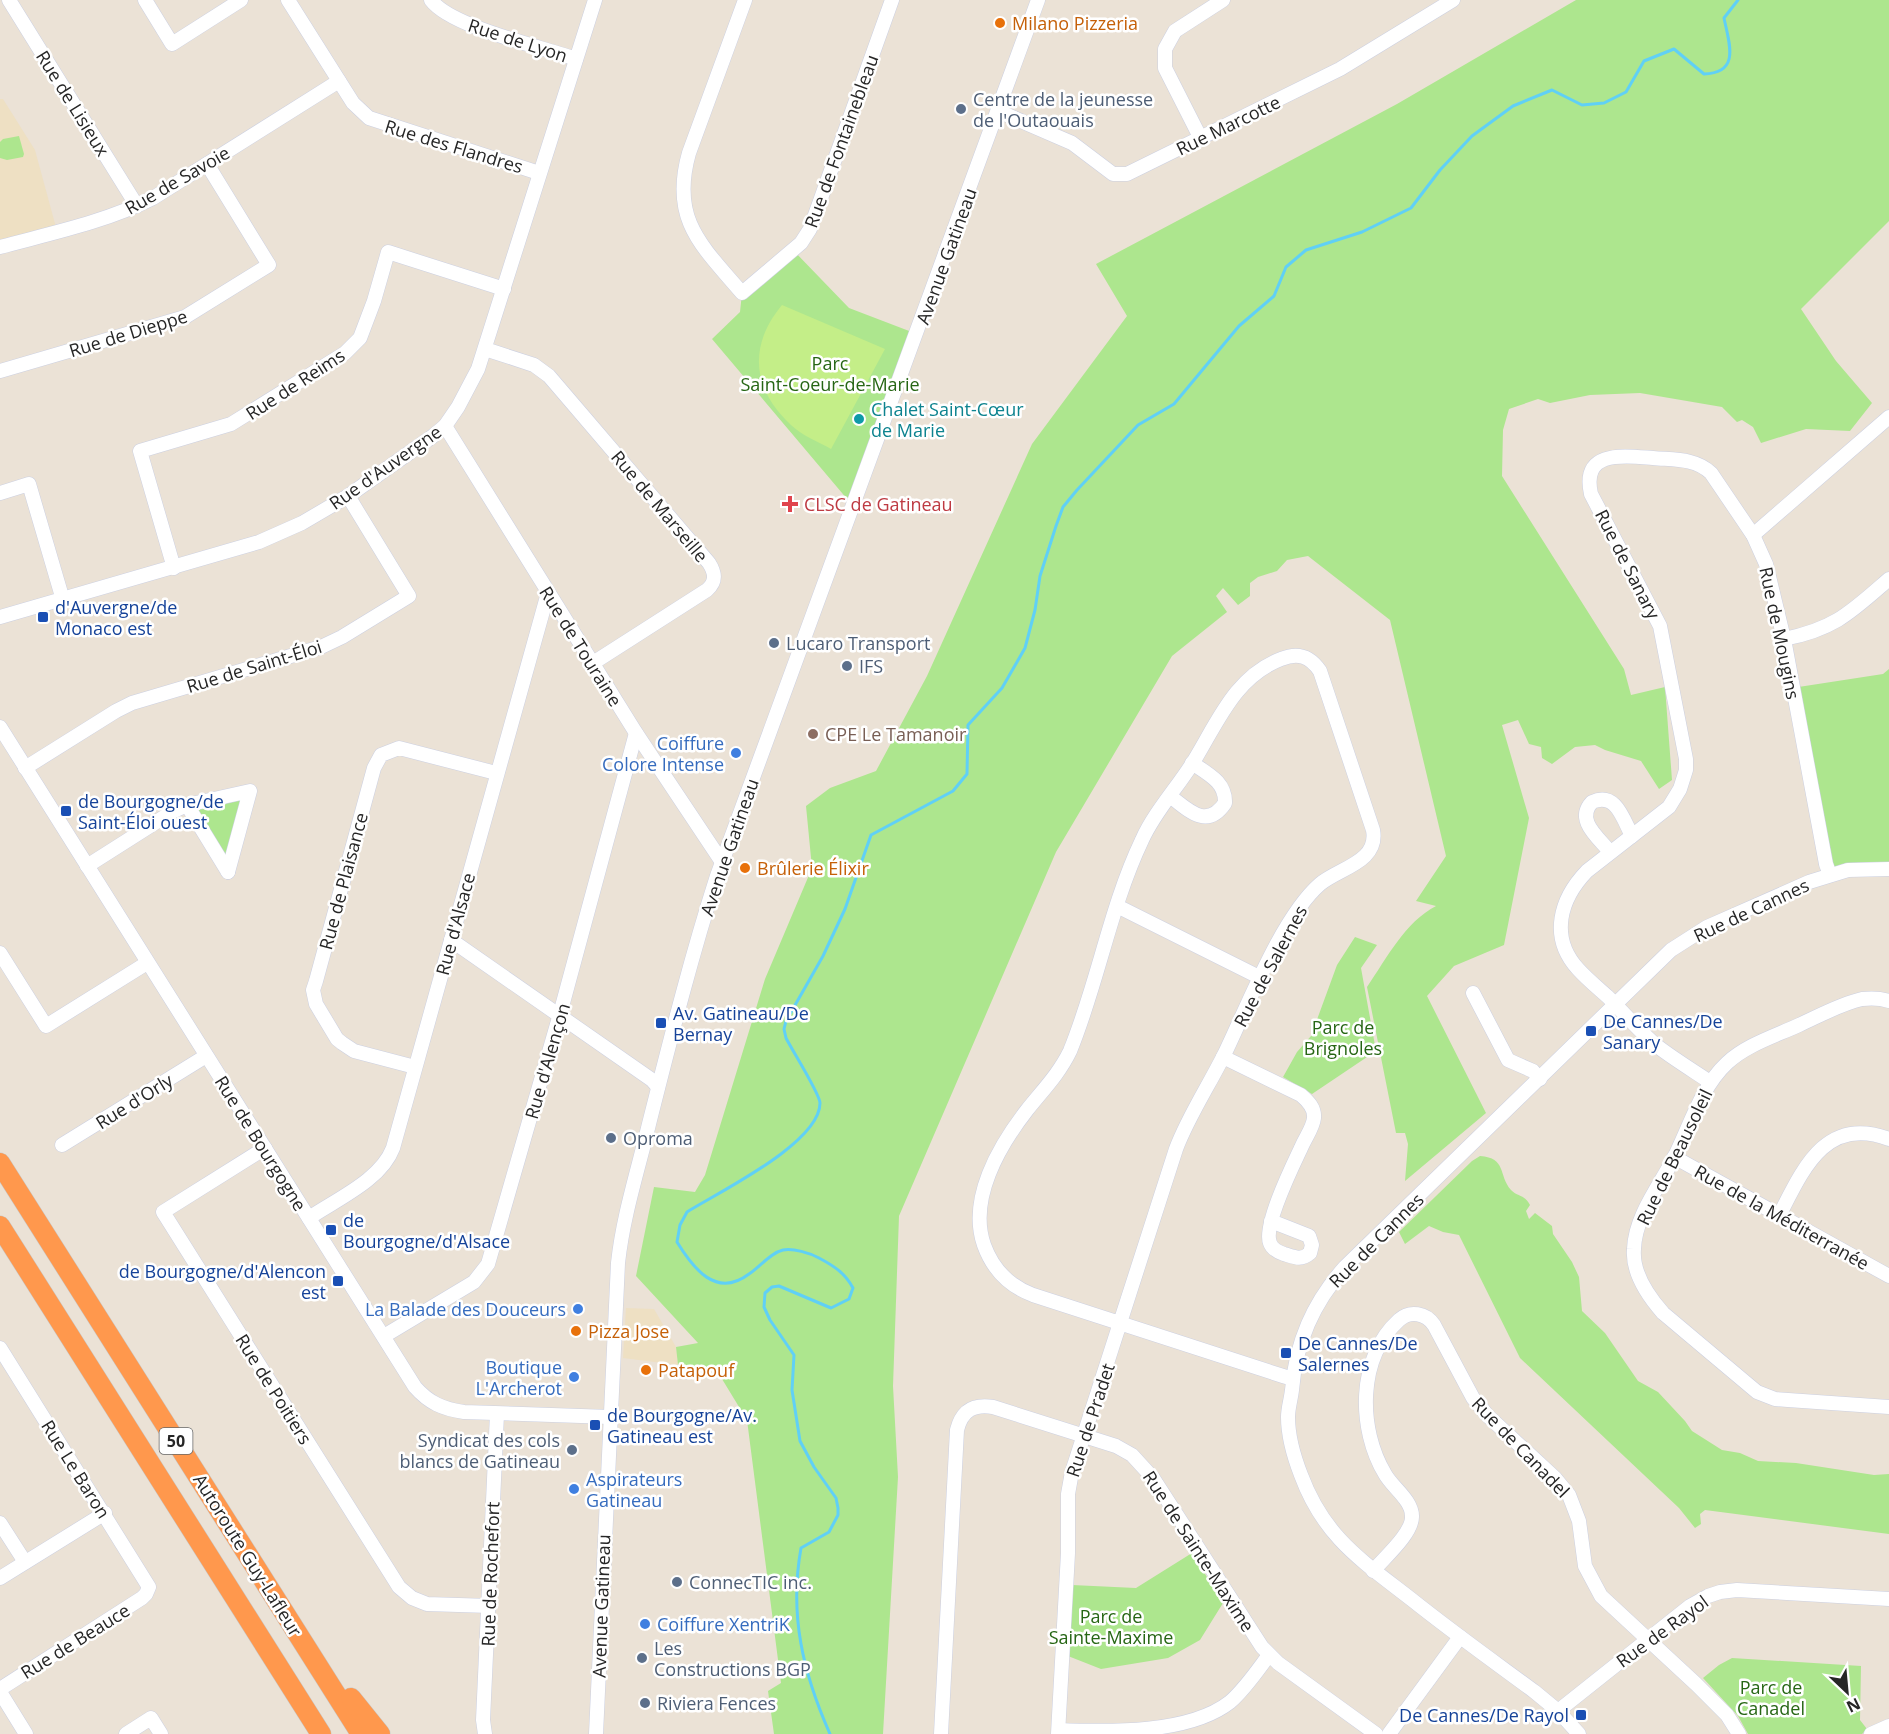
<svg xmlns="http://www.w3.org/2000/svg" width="1889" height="1734" viewBox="0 0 1889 1734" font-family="'Open Sans',sans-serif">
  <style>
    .education { fill: #eee0c3 }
    .green { fill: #ade68e }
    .pitch { fill: #c4ee88 }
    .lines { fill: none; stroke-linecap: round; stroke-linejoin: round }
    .stream { stroke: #60d0f6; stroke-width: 3 }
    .minor-casing { stroke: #ccd0e1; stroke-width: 15 }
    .highway-casing { stroke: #c7c7c7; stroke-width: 21 }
    .minor { stroke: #fff; stroke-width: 14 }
    .highway { stroke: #ff984d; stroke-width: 20 }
    .food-dot { fill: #e8710a; stroke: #fff; stroke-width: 2 }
    .service-dot { fill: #5c6f8a; stroke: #fff; stroke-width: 2 }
    .culture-dot { fill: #0f9aa8; stroke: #fff; stroke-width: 2 }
    .health-dot { fill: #e0444e; stroke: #fff; stroke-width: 2 }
    .transit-dot { fill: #1a4fb4; stroke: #fff; stroke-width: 2 }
    .education-dot { fill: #8d6e63; stroke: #fff; stroke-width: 2 }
    .shop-dot { fill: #3f7fe0; stroke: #fff; stroke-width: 2 }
    .labels { text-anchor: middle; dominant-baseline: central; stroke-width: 5; stroke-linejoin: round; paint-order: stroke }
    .shield { fill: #fff; stroke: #676767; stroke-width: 1.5 }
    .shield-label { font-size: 16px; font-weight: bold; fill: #262626 }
    .food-label { font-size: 18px; fill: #c56008; stroke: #fff; text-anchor: start }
    .street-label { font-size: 18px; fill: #262626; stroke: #fff }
    .service-label { font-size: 18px; fill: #4e5e75; stroke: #fff; text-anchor: start }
    .park-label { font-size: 18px; fill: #266614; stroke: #fff }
    .culture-label { font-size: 18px; fill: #0d838f; stroke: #fff; text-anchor: start }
    .health-label { font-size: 18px; fill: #be3a42; stroke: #fff; text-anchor: start }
    .transit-label { font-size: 18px; fill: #164399; stroke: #fff; text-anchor: start }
    .education-label { font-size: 18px; fill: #785e54; stroke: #fff; text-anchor: start }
    .shop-label { font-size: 18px; fill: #366cbe; stroke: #fff; text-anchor: end }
  </style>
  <rect width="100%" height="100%" fill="#ebe2d6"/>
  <g class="education">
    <path d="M0,99h3l32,51 22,81 -57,16z"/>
    <path d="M626,1308l28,1 22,38 2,18 -55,-7z"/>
  </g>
  <g class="green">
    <path d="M1576,0h313v221l-88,88 35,52 36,42 -22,28 -44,-2 -45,14 -8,-16 -11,-7 -5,2 -15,-15 -82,-14 -50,2 -40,8 -12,-4 -29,10 -6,21 -1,46 122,193 7,26 34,-8 7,93 -13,9 -18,-28 -36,-11 -10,-5 -20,2 -23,17 -10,-6 -1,-11 -12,-3 -11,-24 -16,5 27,93 -25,127 -50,21 -27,30 59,117 -81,68 3,-37 -3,-11h-9l-29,-146c20,-29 38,-65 69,-81l-20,-5 30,-45 -56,-236 -82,-64 -21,4 -10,11 -19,6 -8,6v13l-12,9 -15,-17 -7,8 11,16 -55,44 -116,196 -157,364 -6,170 5,91 -15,257h-109l-6,-43 13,-8 -34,-263 -25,-41 -10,-10 -34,-4 -2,-18 22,-4 -62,-67 18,-89 41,5 10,-17 60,-196 47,-111 -6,-62 24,-18 46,-17 51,-95 105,-232 95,-128 -31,-52 301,-160z"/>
    <path d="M19,136l5,18 -1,3 -16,3 -7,-2v-16l3,-3z"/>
    <path d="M793,250l56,58 68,26 -64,172 -141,-167 28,-27 2,-19z"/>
    <path d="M1889,669v200l-59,6 -38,-187 91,-14z"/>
    <path d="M250,791l-22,81 -41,-67z"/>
    <path d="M1355,937l22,8 -16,23 15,83 -64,43 -29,-17 14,-25 14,-16 26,-71z"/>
    <path d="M1480,1156c27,2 18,19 31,34 7,7 13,4 19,15l-4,6 3,8 6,-6 17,13 1,8 19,28 7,15 3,34 23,22 33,48 20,11 27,29 7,10 30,19 18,3 18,8 38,2 78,12 15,-1v60l-184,-24 -5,4 1,10 -6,4 -16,-20 -159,-150 -61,-123 -16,-3 -14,-6 -24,18 -6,-12 73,-71z"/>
    <path d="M1192,1553l31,50 -23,37 -32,18 -67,11 -33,-13 4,-71 64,3z"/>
    <path d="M1732,1658l129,8 -1,54 7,9 -5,5h-114l-10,-18 -35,-38 16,-13z"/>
  </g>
  <path class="pitch" d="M782,305l103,44 -54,100c-12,-7 -30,-14 -40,-24 -39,-36 -43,-79 -9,-120z"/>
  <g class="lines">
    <path class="stream" d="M830,1734c-27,-61 -41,-119 -29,-186l28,-16 9,-17v-7l-2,-10 -22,-31 -14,-26 -8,-51 2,-35 -24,-35 -6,-13 1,-14 7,-6 7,-1 52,22 18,-9 4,-11c-8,-15 -19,-22 -34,-30 -9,-5 -26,-10 -36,-8 -13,3 -23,17 -34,24 -33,25 -56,-6 -72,-32l3,-17 7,-13c32,-20 133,-69 133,-109 0,-9 -28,-53 -34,-65l-2,-9 2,-8 37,-65 22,-47 26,-74 82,-44 14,-17 1,-49 34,-37 23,-40 10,-38 5,-34 16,-50 7,-19 14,-17 61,-65 36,-21 65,-78 35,-30 12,-29 20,-17 56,-18 49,-24 29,-38 32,-34 41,-30 39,-16 30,15 22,-2 22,-11 18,-31 30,-12 30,25c37,-1 25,-31 20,-56l14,-18"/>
    <defs>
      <g id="minor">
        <path d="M9,0l128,206"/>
        <path d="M145,0l27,44 69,-44"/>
        <path d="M288,0l65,103 16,15 170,55"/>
        <path d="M431,0c20,27 111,47 145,59"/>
        <path d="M745,0l-56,153c-19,67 13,93 53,140l59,-50 9,-14 82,-229"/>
        <path d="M998,111l74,32 41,31h14l213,-105 113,-69"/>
        <path d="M1201,139l-36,-71v-19l10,-18 48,-31"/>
        <path d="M0,247c52,-14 105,-25 153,-49l186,-117"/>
        <path d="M485,349l49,16 15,11 160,187c7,11 7,19 -2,27l-114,73"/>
        <path d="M0,371l185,-54 84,-52 -62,-101"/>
        <path d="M445,426l191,307 86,129"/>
        <path d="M0,493l29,-9 34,116"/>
        <path d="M1753,535l136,-118"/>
        <path d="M174,568l-34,-117 91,-27 114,-71 15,-15 14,-37 14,-49 116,37"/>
        <path d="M0,617l259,-75 43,-19 46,-27 85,-60 12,-10 13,-19 20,-38 117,-369"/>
        <path d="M1784,639c51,-10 67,-27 105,-60"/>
        <path d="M0,727l415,660c14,16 28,22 49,25l146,5"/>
        <path d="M25,768l91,-57 16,-8 189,-56 21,-10 67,-41 -61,-100"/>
        <path d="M1170,796c18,14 37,34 55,7 1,-21 -17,-29 -33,-40"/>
        <path d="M187,805l41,67"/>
        <path d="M1610,852c-12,-15 -35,-32 -18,-50 24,-11 31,17 40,34"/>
        <path d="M87,866l85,-54 15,-7 63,-14 -22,81"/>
        <path d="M1117,906l144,72"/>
        <path d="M451,940l201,140 6,7"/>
        <path d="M0,953l46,73 101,-63"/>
        <path d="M1473,993l35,67 25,11 7,8"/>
        <path d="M1889,1001c-9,-3 -18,-3 -27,-2 -22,5 -43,17 -63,26 -24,11 -53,20 -72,38 -26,24 -37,63 -53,95 -14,27 -39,58 -40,91 -2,23 14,47 29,64l94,79 18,7 13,1 101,7"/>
        <path d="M1223,1057l78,38c7,6 14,13 13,23 -1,10 -9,20 -13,30 -8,17 -38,78 -31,95 2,6 8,9 14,11 10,3 17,7 26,-1l2,-8 -3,-9 -38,-15"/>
        <path d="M415,1067l-61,-16 -12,-8 -5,-4 -21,-35 -3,-14 3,-9 58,-213 7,-13 18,-7 97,25"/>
        <path d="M1710,1082c-18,-12 -36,-23 -53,-36 -18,-15 -33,-33 -49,-49 -10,-9 -21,-18 -30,-28 -29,-32 -18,-70 9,-98l82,-64 11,-18 6,-19v-11l-26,-133 -69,-132c-10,-45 34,-38 62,-36 21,2 42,0 58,15l42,62 13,29 18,75 42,225 4,11"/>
        <path d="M62,1145l144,-89"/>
        <path d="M265,1148l-102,64 236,375 13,11 15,6 63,2"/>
        <path d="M1674,1157l215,119"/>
        <path d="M1780,1214c23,-45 46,-99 109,-75"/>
        <path d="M309,1218c28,-19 72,-38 84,-70l155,-555"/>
        <path d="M384,1336l90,-54 14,-18 72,-250 76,-281"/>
        <path d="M0,1348l149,239 -3,7 -4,4 -142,91"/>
        <path d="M0,1523l25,39"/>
        <path d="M1373,1571c11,-13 40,-38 39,-55 0,-16 -20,-29 -27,-42 -27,-45 -28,-116 14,-154 11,-10 27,-7 35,5l39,73 15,18 67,62 14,17 10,26 6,45 16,30 95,88 31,31 12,19"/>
        <path d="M0,1578l105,-65"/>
        <path d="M0,1692l26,42"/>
        <path d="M1558,1711l132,-105 18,-10 12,-4 17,-2 152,9"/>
        <path d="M1059,1730c50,2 130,4 171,-28 15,-13 27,-31 39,-47"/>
        <path d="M126,1734l25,-16 10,16"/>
        <path d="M485,1734l-2,-14 14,-306"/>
        <path d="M596,1734l22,-471c5,-47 20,-93 31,-139 21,-83 42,-167 68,-248l321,-876"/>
        <path d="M941,1734l16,-304c5,-20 17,-26 36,-23l123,39 16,9 21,23 109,169 16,16 98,71"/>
        <path d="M1058,1734l10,-181v-59l4,-22 104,-323c12,-32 32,-62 48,-94 23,-47 57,-137 96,-171 19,-16 59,-22 53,-54l-53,-159c-10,-15 -22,-19 -39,-12 -47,18 -64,65 -89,105 -16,25 -38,49 -50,76 -32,67 -44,143 -72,211 -11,23 -28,40 -43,59 -28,36 -59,89 -43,135 9,25 25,41 49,50l250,81 10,3"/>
        <path d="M1389,1734l71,-97"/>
        <path d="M1579,1734l-21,-23 -23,-19c-42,-31 -84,-61 -124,-93 -50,-39 -87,-62 -110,-124 -7,-18 -13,-38 -13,-58 0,-9 3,-18 4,-27 4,-48 21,-87 53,-123l326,-317 36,-23 102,-45 39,-12 41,-1"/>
        <path d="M1871,1734l18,-8"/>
      </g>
      <g id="highway">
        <path d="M0,1163l361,571"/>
        <path d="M0,1226l321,508"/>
        <path d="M351,1698l29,36"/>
      </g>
    </defs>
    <use href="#minor" class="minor-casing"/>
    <use href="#highway" class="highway-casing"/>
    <use href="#minor" class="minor"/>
    <use href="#highway" class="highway"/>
  </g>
  <g class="food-dot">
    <circle cx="1000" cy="23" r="6"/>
    <circle cx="745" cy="868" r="6"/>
    <circle cx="576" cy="1331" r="6"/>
    <circle cx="646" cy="1370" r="6"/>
  </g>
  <g class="service-dot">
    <circle cx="961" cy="109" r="6"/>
    <circle cx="774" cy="643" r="6"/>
    <circle cx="847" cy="666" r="6"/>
    <circle cx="611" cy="1138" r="6"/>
    <circle cx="572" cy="1450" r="6"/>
    <circle cx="677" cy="1582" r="6"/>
    <circle cx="642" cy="1658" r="6"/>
    <circle cx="645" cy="1703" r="6"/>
  </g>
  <circle class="culture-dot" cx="859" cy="419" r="6"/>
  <path class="health-dot" d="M787 495h6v6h6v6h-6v6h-6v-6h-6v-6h6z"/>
  <g class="transit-dot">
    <rect x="37" y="611" width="12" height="12" rx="3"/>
    <rect x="60" y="805" width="12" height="12" rx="3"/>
    <rect x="655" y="1017" width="12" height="12" rx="3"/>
    <rect x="1585" y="1025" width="12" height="12" rx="3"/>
    <rect x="325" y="1224" width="12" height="12" rx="3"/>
    <rect x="332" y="1275" width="12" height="12" rx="3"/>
    <rect x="1280" y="1347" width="12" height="12" rx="3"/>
    <rect x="589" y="1419" width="12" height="12" rx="3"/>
    <rect x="1575" y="1709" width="12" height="12" rx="3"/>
  </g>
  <circle class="education-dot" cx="813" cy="734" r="6"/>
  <g class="shop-dot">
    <circle cx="736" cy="753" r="6"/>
    <circle cx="578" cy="1309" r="6"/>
    <circle cx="574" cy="1377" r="6"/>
    <circle cx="574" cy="1489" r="6"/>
    <circle cx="645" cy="1624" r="6"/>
  </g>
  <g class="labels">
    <rect class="shield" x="159.5" y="1428" width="33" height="26" rx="4.5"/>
    <g class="shield-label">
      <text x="176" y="1441">50</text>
    </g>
    <g class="food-label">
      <text x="1012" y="23">Milano Pizzeria</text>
      <text x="757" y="868">Brûlerie Élixir</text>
      <text x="588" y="1331">Pizza Jose</text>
      <text x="658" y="1370">Patapouf</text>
    </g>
    <g class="street-label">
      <text transform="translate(518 40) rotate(18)">Rue de Lyon</text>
      <text transform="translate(73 103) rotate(58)">Rue de Lisieux</text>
      <text transform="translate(1228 125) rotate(-26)">Rue Marcotte</text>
      <text transform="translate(841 141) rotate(-70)">Rue de Fontainebleau</text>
      <text transform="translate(454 146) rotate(17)">Rue des Flandres</text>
      <text transform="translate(177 180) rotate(-30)">Rue de Savoie</text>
      <text transform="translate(946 256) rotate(-70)">Avenue Gatineau</text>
      <text transform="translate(128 333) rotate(-17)">Rue de Dieppe</text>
      <text transform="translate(295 384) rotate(-33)">Rue de Reims</text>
      <text transform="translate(385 467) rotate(-35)">Rue d'Auvergne</text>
      <text transform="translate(660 506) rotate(50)">Rue de Marseille</text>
      <text transform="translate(1628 564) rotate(63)">Rue de Sanary</text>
      <text transform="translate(1780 633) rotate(78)">Rue de Mougins</text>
      <text transform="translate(581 646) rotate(58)">Rue de Touraine</text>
      <text transform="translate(254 666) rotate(-17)">Rue de Saint-Éloi</text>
      <text transform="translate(729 847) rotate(-71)">Avenue Gatineau</text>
      <text transform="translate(343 881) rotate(-75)">Rue de Plaisance</text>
      <text transform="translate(1751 910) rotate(-25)">Rue de Cannes</text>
      <text transform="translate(455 924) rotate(-75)">Rue d'Alsace</text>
      <text transform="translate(1270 966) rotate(-62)">Rue de Salernes</text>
      <text transform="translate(547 1061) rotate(-74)">Rue d'Alençon</text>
      <text transform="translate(134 1101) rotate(-32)">Rue d'Orly</text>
      <text transform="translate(261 1143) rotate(58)">Rue de Bourgogne</text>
      <text transform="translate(1674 1157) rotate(-64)">Rue de Beausoleil</text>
      <text transform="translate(1782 1217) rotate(29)">Rue de la Méditerranée</text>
      <text transform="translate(1376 1240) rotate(-45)">Rue de Cannes</text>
      <text transform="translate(274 1389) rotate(58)">Rue de Poitiers</text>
      <text transform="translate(1090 1420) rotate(-72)">Rue de Pradet</text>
      <text transform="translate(1521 1447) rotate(46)">Rue de Canadel</text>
      <text transform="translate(76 1469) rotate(58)">Rue Le Baron</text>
      <text transform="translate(1199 1551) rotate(57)">Rue de Sainte-Maxime</text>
      <text transform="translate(248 1555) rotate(58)">Autoroute Guy-Lafleur</text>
      <text transform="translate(490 1574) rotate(-88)">Rue de Rochefort</text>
      <text transform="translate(601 1606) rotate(-88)">Avenue Gatineau</text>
      <text transform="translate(1662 1631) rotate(-36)">Rue de Rayol</text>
      <text transform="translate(75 1641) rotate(-32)">Rue de Beauce</text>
    </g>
    <g class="service-label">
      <text x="973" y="99">Centre de la jeunesse<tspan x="973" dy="21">de l'Outaouais</tspan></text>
      <text x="786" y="643">Lucaro Transport</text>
      <text x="859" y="666">IFS</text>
      <text x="623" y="1138">Oproma</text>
      <text x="560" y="1440" text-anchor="end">Syndicat des cols<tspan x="560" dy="21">blancs de Gatineau</tspan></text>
      <text x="689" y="1582">ConnecTIC inc.</text>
      <text x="654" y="1648">Les<tspan x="654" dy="21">Constructions BGP</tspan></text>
      <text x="657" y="1703">Riviera Fences</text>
    </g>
    <g class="park-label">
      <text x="830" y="363">Parc<tspan x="830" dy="21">Saint-Coeur-de-Marie</tspan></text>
      <text x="1343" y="1027">Parc de<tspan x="1343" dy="21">Brignoles</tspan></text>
      <text x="1111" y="1616">Parc de<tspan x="1111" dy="21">Sainte-Maxime</tspan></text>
      <text x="1771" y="1687">Parc de<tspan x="1771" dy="21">Canadel</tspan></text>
    </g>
    <g class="culture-label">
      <text x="871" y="409">Chalet Saint-Cœur<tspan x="871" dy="21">de Marie</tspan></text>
    </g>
    <g class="health-label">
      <text x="804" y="504">CLSC de Gatineau</text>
    </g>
    <g class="transit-label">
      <text x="55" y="607">d'Auvergne/de<tspan x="55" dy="21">Monaco est</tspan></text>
      <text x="78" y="801">de Bourgogne/de<tspan x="78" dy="21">Saint-Éloi ouest</tspan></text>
      <text x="673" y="1013">Av. Gatineau/De<tspan x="673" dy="21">Bernay</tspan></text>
      <text x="1603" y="1021">De Cannes/De<tspan x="1603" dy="21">Sanary</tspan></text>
      <text x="343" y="1220">de<tspan x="343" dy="21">Bourgogne/d'Alsace</tspan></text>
      <text x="326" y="1271" text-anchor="end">de Bourgogne/d'Alencon<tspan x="326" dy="21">est</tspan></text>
      <text x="1298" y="1343">De Cannes/De<tspan x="1298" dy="21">Salernes</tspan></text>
      <text x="607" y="1415">de Bourgogne/Av.<tspan x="607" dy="21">Gatineau est</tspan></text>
      <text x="1569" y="1715" text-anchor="end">De Cannes/De Rayol</text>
    </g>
    <g class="education-label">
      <text x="825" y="734">CPE Le Tamanoir</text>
    </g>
    <g class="shop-label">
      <text x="724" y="743">Coiffure<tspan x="724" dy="21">Colore Intense</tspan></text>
      <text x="566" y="1309">La Balade des Douceurs</text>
      <text x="562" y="1367">Boutique<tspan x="562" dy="21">L'Archerot</tspan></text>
      <text x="586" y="1479" text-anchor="start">Aspirateurs<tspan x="586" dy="21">Gatineau</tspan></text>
      <text x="657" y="1624" text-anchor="start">Coiffure XentriK</text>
    </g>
  </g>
  <g transform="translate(1847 1692) rotate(154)" stroke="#ffffff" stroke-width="4.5" paint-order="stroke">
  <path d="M0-4.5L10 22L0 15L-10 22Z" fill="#262626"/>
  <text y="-9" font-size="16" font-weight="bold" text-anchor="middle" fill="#262626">N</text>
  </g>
</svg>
